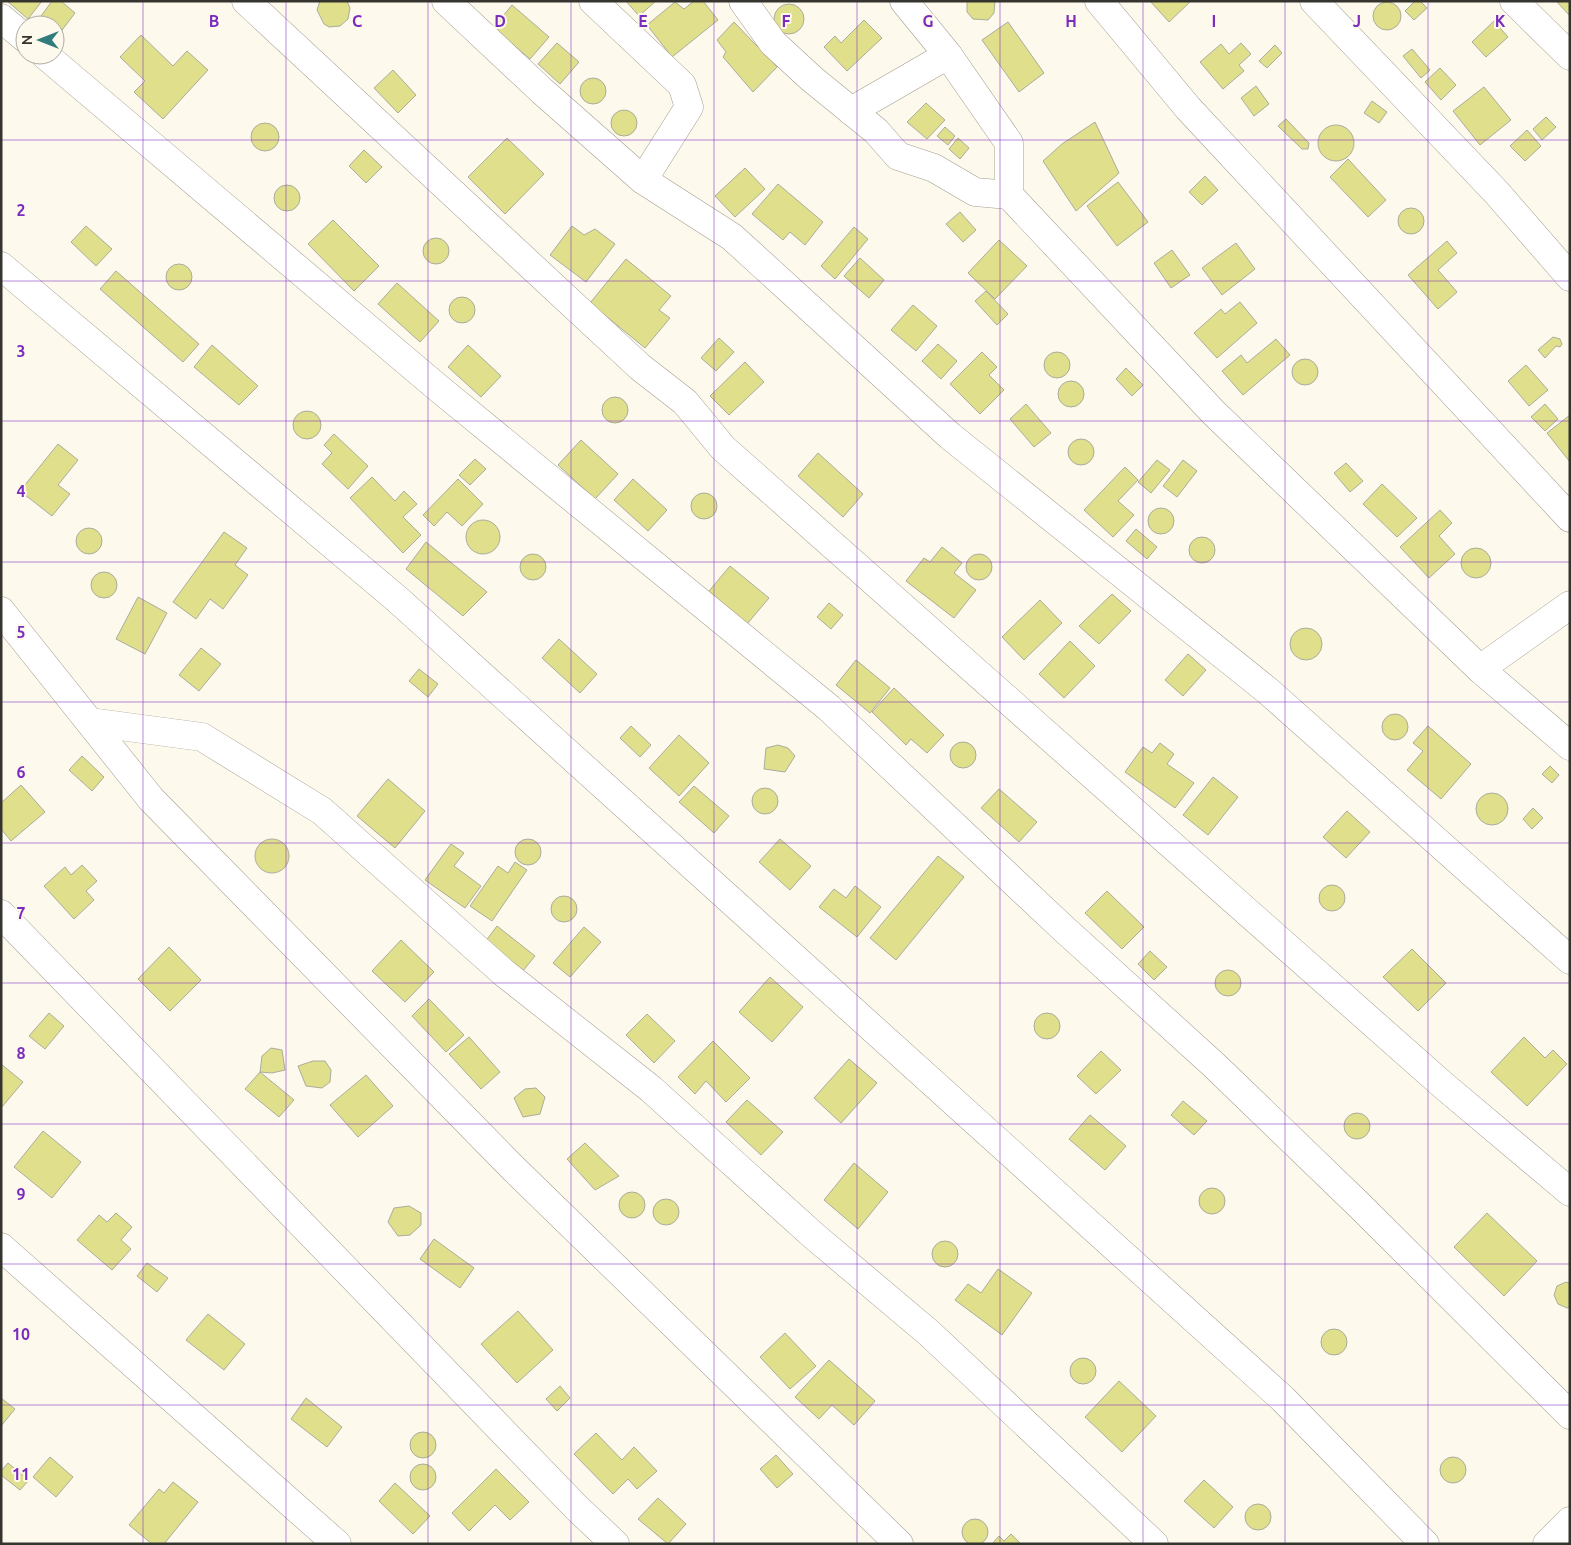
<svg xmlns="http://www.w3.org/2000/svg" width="1571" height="1545" viewBox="0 0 1571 1545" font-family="Ubuntu,sans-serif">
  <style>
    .building { fill: #e0df8b; stroke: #abac9d }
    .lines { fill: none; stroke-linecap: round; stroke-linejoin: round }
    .street-casing { stroke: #a49d90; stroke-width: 29 }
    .secondary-casing { stroke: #a49d90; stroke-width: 29 }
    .street { stroke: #fff; stroke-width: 28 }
    .secondary { stroke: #fff; stroke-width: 28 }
    .grid { fill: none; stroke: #7b2cbf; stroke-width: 1; stroke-opacity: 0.55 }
    .grid-label { font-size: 16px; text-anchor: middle; font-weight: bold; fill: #7b2cbf; stroke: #fef9ed; stroke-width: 4; stroke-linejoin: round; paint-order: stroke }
  </style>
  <rect width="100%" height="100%" fill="#fef9ed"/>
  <g class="building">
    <path d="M7,1h35l-14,18z"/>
    <path d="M52,1h9l14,12 -19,25 -1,-13h-16l-3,-2z"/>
    <path d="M320,1h27l3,7 -2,11 -8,7 -11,1 -5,-3 -7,-14z"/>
    <path d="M626,1h30l-17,15z"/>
    <path d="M694,1h9l15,19 -46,37 -25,-32 28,-23 9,7z"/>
    <path d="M967,1h28l-1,12 -6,7 -15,-1 -6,-7z"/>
    <path d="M1150,1h41l-22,21z"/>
    <path d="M1415,1h5l7,7 -13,12 -9,-9z"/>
    <path d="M1570,1v15l-13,-14z"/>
    <circle cx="1387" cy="16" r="14"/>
    <circle cx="789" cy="19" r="15"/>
    <path d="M512,5l37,32 -19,22 -37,-31z"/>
    <path d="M864,20l18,18 -35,33 -23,-24 11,-11 6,7z"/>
    <path d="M1494,21l14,16 -22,20 -14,-15z"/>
    <path d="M734,22l20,21 4,4 2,-1 17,21 -24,25 -30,-35 3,-5 -9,-12z"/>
    <path d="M1008,22l36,51 -25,19 -37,-52z"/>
    <path d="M141,35l32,31 14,-15 21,19 -45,49 -29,-27 11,-11 -25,-24z"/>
    <path d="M557,43l22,19 -19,22 -22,-20z"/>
    <path d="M1241,43l10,11 -12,11 5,6 -21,18 -23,-27 21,-18 8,10z"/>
    <path d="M1275,45l7,8 -15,15 -8,-7z"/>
    <path d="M1412,49l18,21 -9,8 -18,-22z"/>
    <path d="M1440,68l16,17 -15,15 -16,-18z"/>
    <path d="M393,70l23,25 -18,18 -24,-25z"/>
    <circle cx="593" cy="91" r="13"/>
    <path d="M1256,86l13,18 -15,12 -13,-18z"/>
    <path d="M1484,87l27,33 -31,25 -27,-34z"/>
    <path d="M1372,101l15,11 -8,11 -15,-10z"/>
    <path d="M926,103l19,17 -18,19 -20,-17z"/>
    <circle cx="624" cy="123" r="13"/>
    <path d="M1546,117l10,10 -14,13 -9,-11z"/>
    <path d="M1286,119l23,24 -1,6h-6l-24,-23z"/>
    <path d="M1095,122l24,51 -43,38 -33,-50 19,-17z"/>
    <circle cx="265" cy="137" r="14"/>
    <circle cx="1336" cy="143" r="18"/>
    <path d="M945,127l10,9 -7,9 -11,-9z"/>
    <path d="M1527,130l14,16 -16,15 -15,-15z"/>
    <path d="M507,138l37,36 -39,40 -37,-37z"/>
    <path d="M958,138l11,10 -9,11 -11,-10z"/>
    <path d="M364,150l18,17 -16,16 -17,-17z"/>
    <path d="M1348,159l38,41 -18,17 -38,-40z"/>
    <path d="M745,168l20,21 -30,28 -20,-21z"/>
    <path d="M1205,176l13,14 -16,15 -13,-13z"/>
    <path d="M1118,182l30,40 -31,24 -30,-40z"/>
    <path d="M778,184l45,38 -18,23 -15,-13 -7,8 -31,-26z"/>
    <circle cx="287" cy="198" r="13"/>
    <circle cx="1411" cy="221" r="13"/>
    <path d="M960,212l16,18 -13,12 -17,-18z"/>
    <path d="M333,220l46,46 -25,25 -46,-47z"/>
    <path d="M86,226l26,23 -16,17 -25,-24z"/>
    <path d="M572,226l12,9 11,-6 20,15 -29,38 -36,-27z"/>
    <path d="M854,227l14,12 -33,40 -14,-13z"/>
    <circle cx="436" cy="251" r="13"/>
    <path d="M999,240l28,26 -32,33 -27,-26z"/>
    <path d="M1447,241l10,12 -19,17 19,22 -19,17 -30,-34z"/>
    <path d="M1236,243l19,26 -33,26 -20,-27z"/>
    <path d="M1172,250l18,25 -19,13 -17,-25z"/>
    <path d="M860,258l24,22 -15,18 -25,-22z"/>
    <path d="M626,259l45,37 -12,14 11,8 -25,30 -55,-45z"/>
    <circle cx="179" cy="277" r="13"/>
    <path d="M116,271l83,73 -16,18 -83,-73z"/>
    <path d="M397,283l42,38 -19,21 -42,-38z"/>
    <path d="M986,291l22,23 -11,11 -22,-24z"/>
    <circle cx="462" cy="310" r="13"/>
    <path d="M1240,302l17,21 -40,35 -23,-25 27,-24 4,5z"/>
    <path d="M913,305l24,21 -21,25 -25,-21z"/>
    <path d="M1553,337l7,2 2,5 -2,3 -4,-1 -11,12 -7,-8z"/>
    <path d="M719,338l15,14 -18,19 -15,-13z"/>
    <path d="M1276,339l14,16 -47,40 -21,-24 19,-16 6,8z"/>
    <path d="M938,344l19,17 -16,18 -19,-18z"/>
    <path d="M212,345l46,41 -19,19 -45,-38z"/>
    <path d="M468,345l33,31 -20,21 -33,-30z"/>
    <path d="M982,352l15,15 -8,8 15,15 -24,24 -30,-30z"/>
    <circle cx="1057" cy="365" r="13"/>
    <circle cx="1305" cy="372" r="13"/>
    <path d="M745,362l19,20 -35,33 -19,-19z"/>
    <path d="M1526,365l22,25 -19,16 -21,-25z"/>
    <path d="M1126,368l17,17 -11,11 -16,-17z"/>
    <circle cx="1071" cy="394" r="13"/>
    <circle cx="615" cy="410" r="13"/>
    <path d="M1026,404l25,29 -17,14 -24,-28z"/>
    <path d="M1545,404l13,15 -13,12 -14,-14z"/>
    <circle cx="307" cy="425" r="14"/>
    <path d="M1570,415v47l-23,-29z"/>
    <path d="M334,434l34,32 -20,23 -26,-25 10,-11 -8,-8z"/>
    <circle cx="1081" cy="452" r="13"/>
    <path d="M581,440l37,34 -23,25 -37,-34z"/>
    <path d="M58,444l20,16 -20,25 12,9 -18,22 -32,-25z"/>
    <path d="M818,453l45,41 -20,23 -45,-41z"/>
    <path d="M475,459l11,10 -16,16 -11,-10z"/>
    <path d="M1157,460l13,10 -19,23 -13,-11z"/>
    <path d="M1183,460l14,11 -20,26 -14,-11z"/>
    <path d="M1346,463l17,18 -13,11 -16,-19z"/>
    <path d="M1125,467l13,13 -20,21 16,14 -21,22 -29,-27z"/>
    <path d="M372,477l23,24 9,-10 13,13 -14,13 18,18 -18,18 -53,-55z"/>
    <path d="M458,479l25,25 -21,22 -15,-14 -13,14 -11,-11z"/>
    <path d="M633,479l34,31 -19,21 -34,-31z"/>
    <path d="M1382,484l35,34 -20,19 -34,-33z"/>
    <circle cx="704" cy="506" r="13"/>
    <circle cx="1161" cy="521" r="13"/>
    <path d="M1440,510l12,13 -13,13 16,18 -26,24 -29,-31z"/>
    <circle cx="483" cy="537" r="17"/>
    <circle cx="89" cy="541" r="13"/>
    <path d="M1136,529l21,18 -10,12 -21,-18z"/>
    <path d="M224,532l23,16 -12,17 13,10 -25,34 -13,-10 -14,20 -23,-17z"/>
    <circle cx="1202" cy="550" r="13"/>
    <path d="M426,542l61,50 -24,24 -57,-47z"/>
    <path d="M942,547l20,16 -8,10 22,17 -22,28 -48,-37 18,-23 6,4z"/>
    <circle cx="1476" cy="563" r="15"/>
    <circle cx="979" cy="567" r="13"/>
    <circle cx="533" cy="567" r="13"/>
    <path d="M730,566l39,32 -27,32 -38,-33z"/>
    <circle cx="104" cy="585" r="13"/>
    <path d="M1112,594l19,17 -32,33 -20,-18z"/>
    <path d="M138,597l29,16 -22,41 -29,-15z"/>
    <path d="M1040,600l22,23 -38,37 -22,-23z"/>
    <path d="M829,603l14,12 -12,14 -14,-12z"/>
    <circle cx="1306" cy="644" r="16"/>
    <path d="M559,639l38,35 -17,19 -38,-35z"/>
    <path d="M1070,641l25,25 -31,32 -25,-24z"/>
    <path d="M201,648l20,16 -22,27 -20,-16z"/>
    <path d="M1188,654l18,16 -23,26 -18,-16z"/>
    <path d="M856,660l34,28 -20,25 -34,-28z"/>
    <path d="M419,669l19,15 -10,13 -19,-16z"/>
    <path d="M894,688l50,47 -17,18 -16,-14 -5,6 -34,-33z"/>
    <circle cx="1395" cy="727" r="13"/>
    <path d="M631,726l20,19 -11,12 -20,-19z"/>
    <path d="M1428,726l43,38 -30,35 -34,-29 16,-19 -10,-8z"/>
    <path d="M679,735l30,28 -30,33 -30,-28z"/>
    <circle cx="963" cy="755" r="13"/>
    <path d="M1160,743l14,11 -7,10 27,19 -19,25 -50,-36 18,-25 9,6z"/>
    <path d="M778,745l10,3 7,8 -10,16 -21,-3 2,-21z"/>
    <path d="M82,756l22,21 -12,14 -23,-21z"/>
    <path d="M1550,766l9,9 -7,8 -10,-9z"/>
    <path d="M1213,777l25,20 -30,38 -25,-20z"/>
    <path d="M388,779l37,32 -30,37 -38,-32z"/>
    <path d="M21,785l24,27 -34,29 -10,-12v-26z"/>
    <path d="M694,786l35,30 -15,17 -35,-31z"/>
    <circle cx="765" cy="801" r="13"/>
    <path d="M999,789l38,33 -18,20 -38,-34z"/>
    <circle cx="1492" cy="809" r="16"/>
    <path d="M1533,808l10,10 -11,11 -9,-10z"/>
    <path d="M1347,811l23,21 -24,26 -23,-21z"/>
    <path d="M780,839l31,27 -21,24 -31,-28z"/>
    <circle cx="272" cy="856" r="17"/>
    <circle cx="528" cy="852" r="13"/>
    <path d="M451,844l13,9 -10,13 27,20 -16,22 -40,-28z"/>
    <path d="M938,856l26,21 -68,83 -26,-22z"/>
    <path d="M515,862l12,8 -35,51 -22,-15 28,-40 10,7z"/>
    <path d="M82,865l15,16 -11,10 8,9 -20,19 -30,-33 21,-19 6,8z"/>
    <circle cx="1332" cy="898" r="13"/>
    <path d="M855,886l26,21 -24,30 -38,-30 15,-18 12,9z"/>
    <path d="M1107,891l37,36 -22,22 -37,-36z"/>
    <circle cx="564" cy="909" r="13"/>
    <path d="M497,926l38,30 -13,16 -37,-30z"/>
    <path d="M584,927l17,15 -31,35 -17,-14z"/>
    <path d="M401,940l33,32 -29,30 -33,-31z"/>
    <path d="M169,947l32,33 -31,31 -32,-32z"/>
    <path d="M1412,949l34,34 -28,28 -35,-34z"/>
    <path d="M1150,951l17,16 -13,13 -16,-16z"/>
    <circle cx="1228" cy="983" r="13"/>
    <path d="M770,977l33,30 -31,35 -33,-30z"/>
    <path d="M429,999l35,36 -18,17 -34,-36z"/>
    <path d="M49,1013l15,13 -19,23 -16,-13z"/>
    <circle cx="1047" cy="1026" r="13"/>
    <path d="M647,1014l28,27 -21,22 -28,-28z"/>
    <path d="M469,1037l31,35 -19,17 -32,-35z"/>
    <path d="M1524,1037l21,21 8,-8 14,14 -40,42 -36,-34z"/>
    <path d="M713,1041l37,37 -24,24 -20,-21 -11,13 -17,-17z"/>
    <path d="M271,1048l11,2 3,20 -13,3 -12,-1 2,-16z"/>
    <path d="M1101,1051l20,19 -25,24 -19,-18z"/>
    <path d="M849,1059l28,24 -36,40 -27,-25z"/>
    <path d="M313,1061h12l6,9 -1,12 -8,6 -16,-2 -8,-20z"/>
    <path d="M1,1064l22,18 -22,26z"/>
    <path d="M260,1072l34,28 -15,17 -34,-28z"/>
    <path d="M366,1075l27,31 -35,31 -28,-32z"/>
    <path d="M536,1088l9,9 -5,17 -17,3 -9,-19 11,-9z"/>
    <path d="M747,1100l36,32 -22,23 -35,-33z"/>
    <path d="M1183,1101l24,20 -13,14 -23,-20z"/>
    <circle cx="1357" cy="1126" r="13"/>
    <path d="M1090,1115l36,31 -21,24 -36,-31z"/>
    <path d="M43,1131l38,31 -29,36 -38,-31z"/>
    <path d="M585,1143l34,33 -24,14 -28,-31z"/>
    <path d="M854,1163l34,29 -30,37 -34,-29z"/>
    <circle cx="1212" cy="1201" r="13"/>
    <circle cx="632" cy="1205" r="13"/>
    <circle cx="666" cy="1212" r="13"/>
    <path d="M409,1206l12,7v12l-11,10 -12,1 -10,-14 6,-14z"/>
    <path d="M116,1213l16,14 -11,13 10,9 -19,21 -35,-30 22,-25 8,7z"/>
    <path d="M1487,1213l50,48 -33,35 -50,-49z"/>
    <path d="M434,1239l40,29 -14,20 -40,-29z"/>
    <circle cx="945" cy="1254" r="13"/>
    <path d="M147,1263l21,15 -11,14 -20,-16z"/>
    <path d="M998,1269l34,24 -30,42 -47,-35 13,-16 13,9z"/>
    <path d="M1566,1282l4,1v24l-3,1 -9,-4 -4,-9 3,-9z"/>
    <path d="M518,1311l35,39 -36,33 -36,-39z"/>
    <path d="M208,1314l37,30 -21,26 -38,-30z"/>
    <circle cx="1334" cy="1342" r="13"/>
    <path d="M785,1333l31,33 -26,23 -30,-32z"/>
    <circle cx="1083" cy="1371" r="13"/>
    <path d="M829,1360l46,41 -21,24 -22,-20 -13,14 -24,-22z"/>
    <path d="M1119,1381l37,35 -34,36 -37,-35z"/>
    <path d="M560,1386l10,12 -13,13 -11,-12z"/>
    <path d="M1,1398l14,11 -14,17z"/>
    <path d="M306,1398l36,29 -15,20 -36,-28z"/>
    <circle cx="423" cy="1445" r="13"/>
    <path d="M596,1433l26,27 12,-13 23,24 -20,18 -9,-10 -15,15 -39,-40z"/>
    <path d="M776,1455l17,19 -16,14 -17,-19z"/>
    <path d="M50,1457l23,20 -17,20 -23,-20z"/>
    <circle cx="1453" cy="1470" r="13"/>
    <path d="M8,1463l21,17 -9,10 -19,-15v-4z"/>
    <circle cx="423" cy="1477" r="13"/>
    <path d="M496,1469l33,33 -19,18 -15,-15 -26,26 -17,-18z"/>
    <path d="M1204,1480l29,27 -19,21 -30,-27z"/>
    <path d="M173,1482l25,20 -34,42h-12l-23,-19 30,-36 5,4z"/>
    <path d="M395,1483l35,33 -17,18 -34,-33z"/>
    <path d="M658,1498l28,26 -18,20 -30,-25z"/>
    <circle cx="1258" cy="1517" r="13"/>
    <circle cx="975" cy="1532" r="13"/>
    <path d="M1011,1534l10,10h-29l7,-8 5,5z"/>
  </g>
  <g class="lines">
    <defs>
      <g id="street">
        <path d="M246,1l394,366 45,35 38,46 721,638 126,106"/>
        <path d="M446,1l96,90 101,89 89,57 218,199 318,255 302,269"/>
        <path d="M593,1l89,84 7,22 -46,73"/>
        <path d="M743,1l30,42 39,36 64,52 22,25 36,12 41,24 34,3"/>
        <path d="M904,1l44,54 61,88v52l204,217 267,257 90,77"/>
        <path d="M1099,1l89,107 382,410"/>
        <path d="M1314,1l183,192 73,84"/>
        <path d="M1514,1l56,55"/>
        <path d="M1,18l24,20"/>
        <path d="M45,55l392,332 392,321 235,221 150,136 145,140 211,210"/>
        <path d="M851,111l97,-56"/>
        <path d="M1,266l396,333 886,800 142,145"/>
        <path d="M1,611l150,188 363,370 385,375"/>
        <path d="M1480,669l90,-64"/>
        <path d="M90,722l112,15 120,74 182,162 147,116 163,147 115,97 225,211"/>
        <path d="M1,914l576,594 38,36"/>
        <path d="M1,1247l336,297"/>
      </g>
      <path id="secondary" d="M1547,1544l23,-23"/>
    </defs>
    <use href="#street" class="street-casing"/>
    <use href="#secondary" class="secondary-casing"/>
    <use href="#street" class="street"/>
    <use href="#secondary" class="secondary"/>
  </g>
  <path class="grid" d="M143,1v1543M286,1v1543M428,1v1543M571,1v1543M714,1v1543M857,1v1543M1000,1v1543M1143,1v1543M1285,1v1543M1428,1v1543M1,140h1569M1,281h1569M1,421h1569M1,562h1569M1,702h1569M1,843h1569M1,983h1569M1,1124h1569M1,1264h1569M1,1405h1569"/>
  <g class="grid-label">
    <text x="214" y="27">B</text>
    <text x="357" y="27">C</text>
    <text x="500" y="27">D</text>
    <text x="643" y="27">E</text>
    <text x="786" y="27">F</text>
    <text x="928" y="27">G</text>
    <text x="1071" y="27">H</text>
    <text x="1214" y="27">I</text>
    <text x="1357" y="27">J</text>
    <text x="1500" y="27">K</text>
    <text x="21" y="216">2</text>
    <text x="21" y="357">3</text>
    <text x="21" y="497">4</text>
    <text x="21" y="638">5</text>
    <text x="21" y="778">6</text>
    <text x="21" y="919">7</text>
    <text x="21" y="1059">8</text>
    <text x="21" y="1200">9</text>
    <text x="21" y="1340">10</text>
    <text x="21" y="1480">11</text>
  </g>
  <rect width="1571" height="1545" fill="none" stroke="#36342e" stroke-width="5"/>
  <g transform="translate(40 40) rotate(270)"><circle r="24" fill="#fef9ed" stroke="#aeaaa1"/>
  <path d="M0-4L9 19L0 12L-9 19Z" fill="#337c7d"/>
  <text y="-8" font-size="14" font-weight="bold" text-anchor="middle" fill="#36342e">N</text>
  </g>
</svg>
